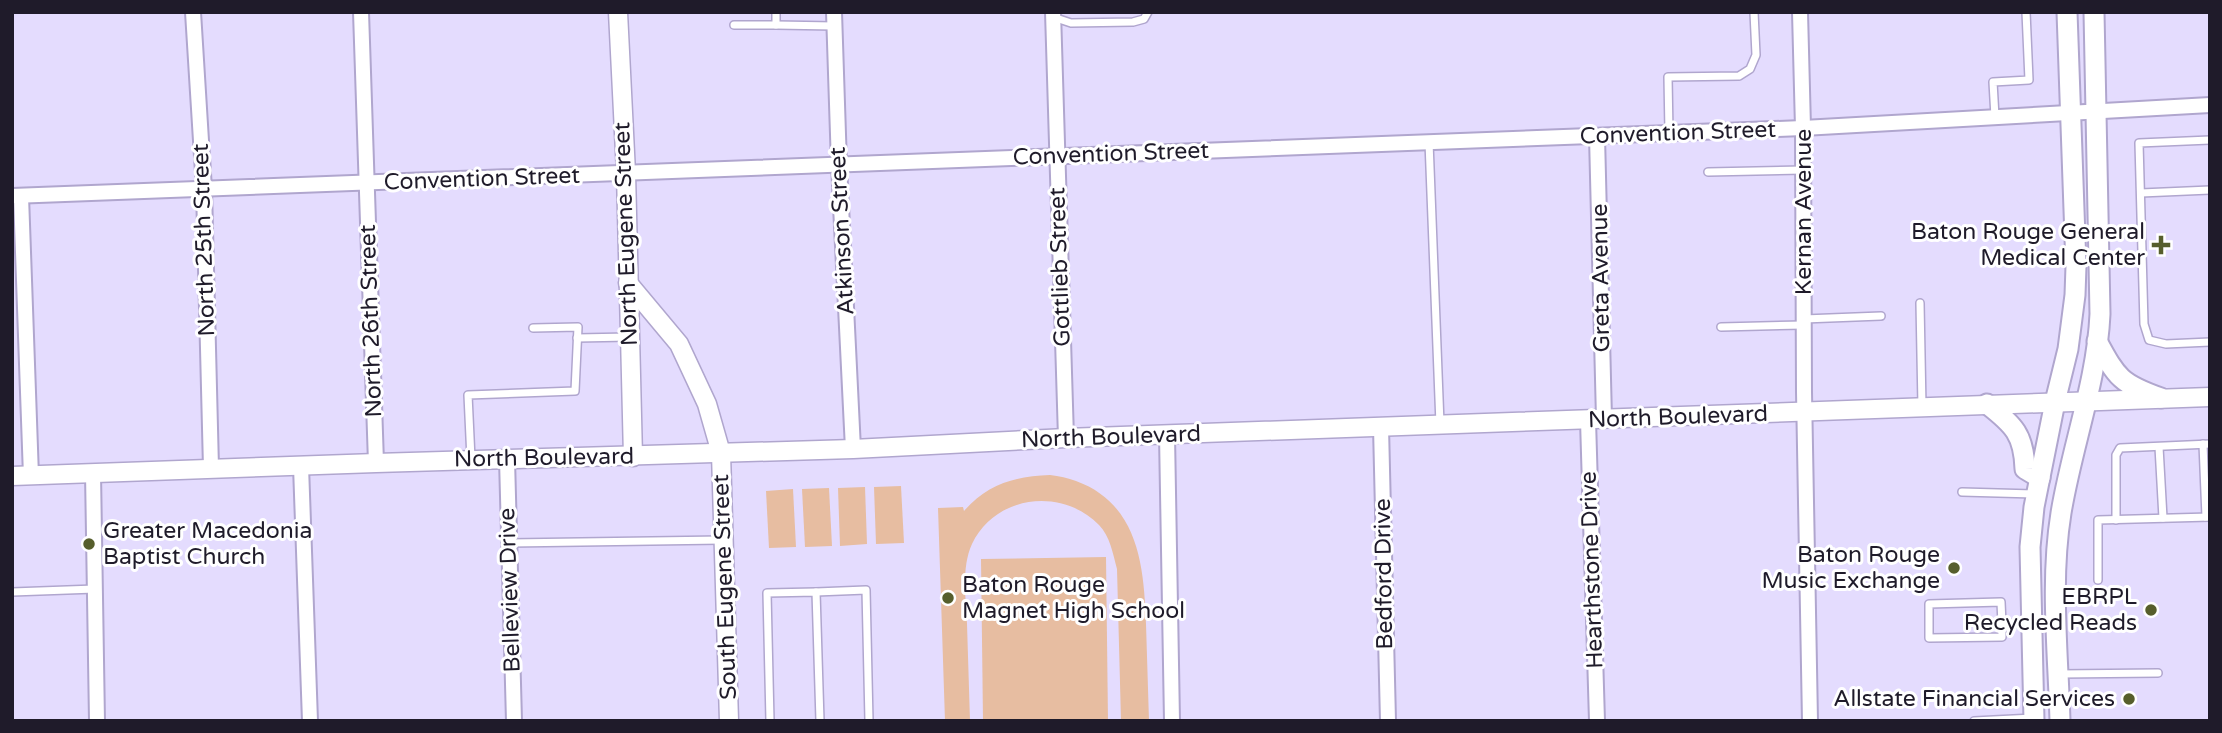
<svg xmlns="http://www.w3.org/2000/svg" width="2222" height="733" viewBox="0 0 2222 733" font-family="'Varela Round',sans-serif">
  <style>
    .green { fill: #e7bda1 }
    .lines { fill: none; stroke-linecap: round; stroke-linejoin: round }
    .service-casing { stroke: #b0a6ce; stroke-width: 10 }
    .minor-casing { stroke: #b0a6ce; stroke-width: 18 }
    .tertiary-casing { stroke: #b0a6ce; stroke-width: 21 }
    .secondary-casing { stroke: #b0a6ce; stroke-width: 23 }
    .service { stroke: #fff; stroke-width: 7 }
    .minor { stroke: #fff; stroke-width: 14 }
    .tertiary { stroke: #fff; stroke-width: 18 }
    .secondary { stroke: #fff; stroke-width: 19 }
    .poi-dot { fill: #565e2c; stroke: #fff; stroke-width: 2.5 }
    .labels { text-anchor: middle; dominant-baseline: central; stroke-width: 6; stroke-linejoin: round; paint-order: stroke }
    .street-label { font-size: 23px; fill: #1f1b2a; stroke: #fff }
    .poi-label { font-size: 23px; fill: #1f1b2a; stroke: #fff; text-anchor: end }
  </style>
  <rect width="100%" height="100%" fill="#e4dcfe"/>
  <g class="green">
    <path d="M1050,475c9,1 18,3 26,6 63,23 68,86 70,143 1,32 2,65 3,97h-28l-4,-152c-4,-15 -7,-33 -18,-44 -37,-38 -104,-30 -127,19 -11,24 -6,55 -5,80 1,32 2,65 3,97h-25l-7,-213 25,-1 1,4c23,-27 52,-35 86,-36z"/>
    <path d="M901,486l3,57 -28,1 -2,-57z"/>
    <path d="M865,487l2,57 -27,2 -2,-58z"/>
    <path d="M829,488l3,58 -27,1 -3,-58z"/>
    <path d="M793,489l3,58 -27,1 -3,-57z"/>
    <path d="M1106,557l2,164h-125l-2,-162z"/>
  </g>
  <g class="lines">
    <defs>
      <g id="service">
        <path d="M1053,17l18,6 62,-1 11,-3 4,-7"/>
        <path d="M734,25h42v-13"/>
        <path d="M776,25l58,1"/>
        <path d="M1995,117l-2,-35 36,-2 -3,-68"/>
        <path d="M1669,133l-1,-56 71,-1 11,-7 6,-14 -2,-43"/>
        <path d="M2210,140l-71,3 5,181 5,16 17,4 44,-2"/>
        <path d="M1429,142l11,282"/>
        <path d="M1708,172l95,-2"/>
        <path d="M2141,193l69,-3"/>
        <path d="M1920,303l2,104"/>
        <path d="M1804,319l77,-3"/>
        <path d="M1721,327l82,-2"/>
        <path d="M577,338l52,-1"/>
        <path d="M2203,444l3,73"/>
        <path d="M2159,447l4,71"/>
        <path d="M471,459l-3,-64 107,-4 3,-64 -45,1"/>
        <path d="M1962,492l73,2"/>
        <path d="M2116,520v-65l4,-7 90,-4"/>
        <path d="M510,543l212,-3"/>
        <path d="M2098,580v-60l112,-3"/>
        <path d="M12,592l83,-3"/>
        <path d="M816,592l50,-2 3,131"/>
        <path d="M2002,624v13l-73,1v-34l72,-2 1,22 29,-1"/>
        <path d="M2060,674l98,-1"/>
        <path d="M770,721l-3,-128 49,-1 4,129"/>
        <path d="M1974,721l59,-3"/>
      </g>
      <g id="minor">
        <path d="M193,12l11,177 7,279"/>
        <path d="M361,12l15,451"/>
        <path d="M834,12l5,153 14,284"/>
        <path d="M1053,12l13,426"/>
        <path d="M1800,12l3,116 1,264 6,329"/>
        <path d="M1597,136l7,283"/>
        <path d="M12,196l1791,-68 407,-23"/>
        <path d="M21,196l10,280"/>
        <path d="M1588,420l9,301"/>
        <path d="M1381,427l7,294"/>
        <path d="M1167,435l5,286"/>
        <path d="M507,459l7,262"/>
        <path d="M301,466l9,255"/>
        <path d="M93,473l4,248"/>
      </g>
      <g id="tertiary">
        <path d="M618,12l8,161 7,284"/>
        <path d="M628,283l51,61 28,60 14,49 8,268"/>
        <path d="M12,476l364,-13 477,-14 213,-11 1144,-41"/>
      </g>
      <g id="secondary">
        <path d="M2097,341c20,37 24,43 64,57"/>
        <path d="M1987,404c27,21 37,31 38,65l15,9"/>
        <path d="M2034,721l-4,-174 4,-40 21,-105 13,-53 7,-54 1,-29 -9,-254"/>
        <path d="M2060,721c-2,-69 -10,-140 1,-208 11,-67 36,-132 39,-199l-6,-302"/>
      </g>
    </defs>
    <use href="#service" class="service-casing"/>
    <use href="#minor" class="minor-casing"/>
    <use href="#tertiary" class="tertiary-casing"/>
    <use href="#secondary" class="secondary-casing"/>
    <use href="#service" class="service"/>
    <use href="#minor" class="minor"/>
    <use href="#tertiary" class="tertiary"/>
    <use href="#secondary" class="secondary"/>
  </g>
  <g class="poi-dot">
    <path d="M2157.5 234.5h7v7h7v7h-7v7h-7v-7h-7v-7h7z"/>
    <circle cx="89" cy="544" r="7"/>
    <circle cx="1954" cy="568" r="7"/>
    <circle cx="948" cy="598" r="7"/>
    <circle cx="2151" cy="610" r="7"/>
    <circle cx="2129" cy="699" r="7"/>
  </g>
  <g class="labels">
    <g class="street-label">
      <text transform="translate(1678 133) rotate(-2)">Convention Street</text>
      <text transform="translate(1111 154) rotate(-2)">Convention Street</text>
      <text transform="translate(482 179) rotate(-2)">Convention Street</text>
      <text transform="translate(1804 212) rotate(-90)">Kernan Avenue</text>
      <text transform="translate(842 231) rotate(-93)">Atkinson Street</text>
      <text transform="translate(626 234) rotate(-92)">North Eugene Street</text>
      <text transform="translate(204 240) rotate(-92)">North 25th Street</text>
      <text transform="translate(1060 267) rotate(-92)">Gottlieb Street</text>
      <text transform="translate(1601 278) rotate(-91)">Greta Avenue</text>
      <text transform="translate(371 321) rotate(-92)">North 26th Street</text>
      <text transform="translate(1678 417) rotate(-2)">North Boulevard</text>
      <text transform="translate(1111 437) rotate(-2)">North Boulevard</text>
      <text transform="translate(544 458) rotate(-1)">North Boulevard</text>
      <text transform="translate(1592 570) rotate(-92)">Hearthstone Drive</text>
      <text transform="translate(1384 574) rotate(-91)">Bedford Drive</text>
      <text transform="translate(725 587) rotate(-92)">South Eugene Street</text>
      <text transform="translate(510 590) rotate(-92)">Belleview Drive</text>
    </g>
    <g class="poi-label">
      <text x="2145" y="232">Baton Rouge General<tspan x="2145" dy="26">Medical Center</tspan></text>
      <text x="103" y="531" text-anchor="start">Greater Macedonia<tspan x="103" dy="26">Baptist Church</tspan></text>
      <text x="1940" y="555">Baton Rouge<tspan x="1940" dy="26">Music Exchange</tspan></text>
      <text x="962" y="585" text-anchor="start">Baton Rouge<tspan x="962" dy="26">Magnet High School</tspan></text>
      <text x="2137" y="597">EBRPL<tspan x="2137" dy="26">Recycled Reads</tspan></text>
      <text x="2115" y="699">Allstate Financial Services</text>
    </g>
  </g>
  <rect width="2222" height="733" fill="none" stroke="#1f1b2a" stroke-width="28"/>
</svg>
